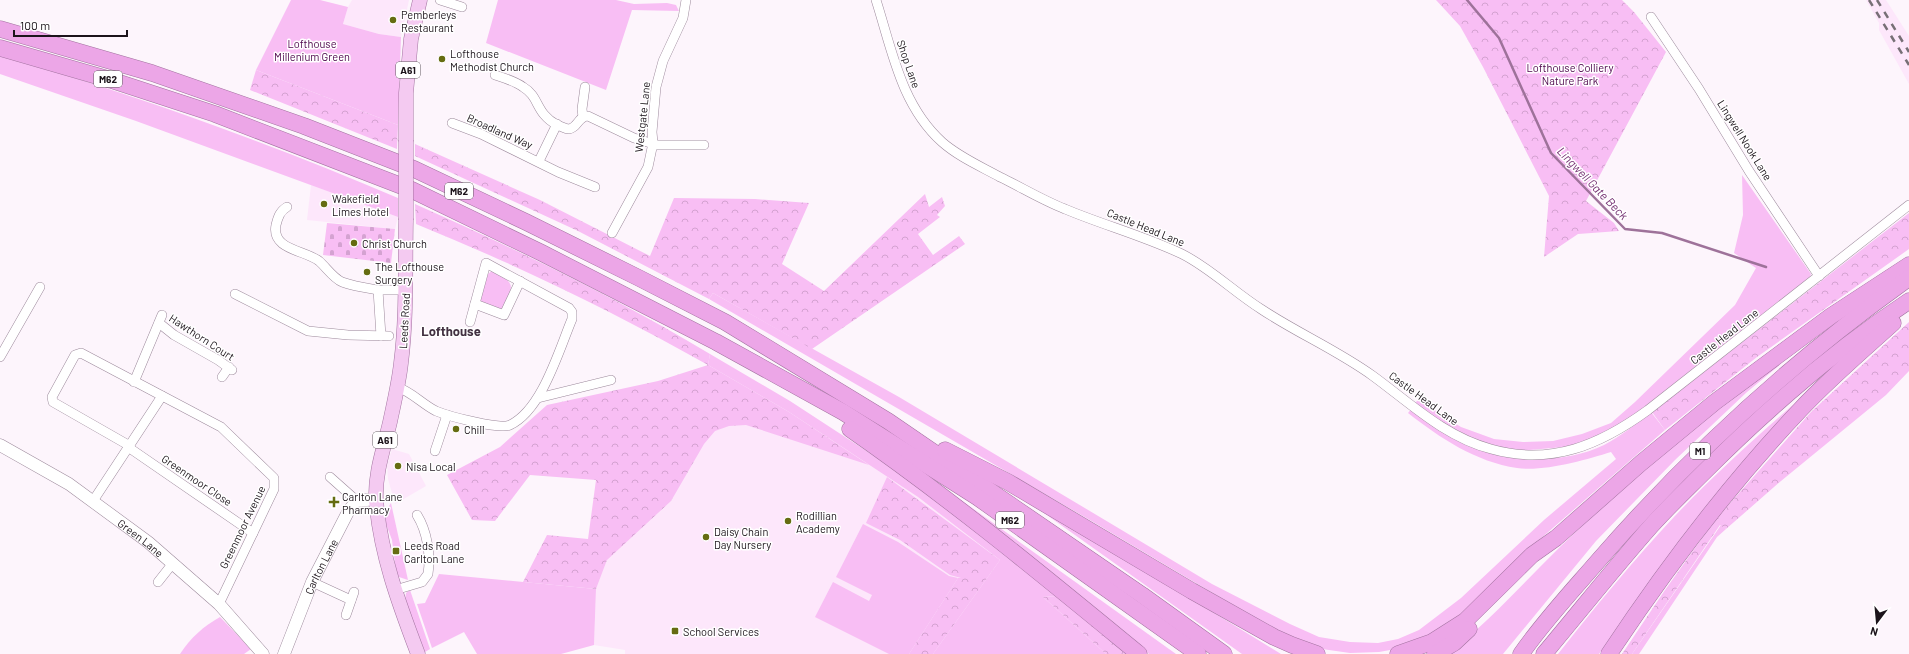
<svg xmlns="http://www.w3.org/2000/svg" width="1909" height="654" viewBox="0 0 1909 654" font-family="Barlow,sans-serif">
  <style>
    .built { fill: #fde7fb }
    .green { fill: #f8bef4 }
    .forest { fill: url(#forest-crowns) }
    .cemetery { fill: url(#cemetery-stones) }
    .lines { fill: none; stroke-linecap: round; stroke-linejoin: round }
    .stream { stroke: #9e729a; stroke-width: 2.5 }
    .street-casing { stroke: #9d8a9c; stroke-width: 10 }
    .secondary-casing { stroke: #9d8a9c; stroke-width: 13 }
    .primary-casing { stroke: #a373a0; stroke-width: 15 }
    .highway-casing { stroke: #a373a0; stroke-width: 17 }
    .street { stroke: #fff; stroke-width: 9 }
    .secondary { stroke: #fff; stroke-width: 12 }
    .primary { stroke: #f4caf1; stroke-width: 14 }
    .highway { stroke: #eca6e7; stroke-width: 16 }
    .rail { stroke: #776f76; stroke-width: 2.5; stroke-dasharray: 7 7; stroke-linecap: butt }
    .primary-bridge-casing { stroke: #a373a0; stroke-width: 15; stroke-linecap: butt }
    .primary-bridge { stroke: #f4caf1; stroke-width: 14 }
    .poi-dot { fill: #656c11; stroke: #fff; stroke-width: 1.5 }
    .labels { text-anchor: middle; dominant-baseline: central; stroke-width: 3; stroke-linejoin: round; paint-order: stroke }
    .shield { fill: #fff; stroke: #605a5f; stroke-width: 1 }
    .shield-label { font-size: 10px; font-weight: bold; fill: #1c141b }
    .poi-label { font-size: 11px; fill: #1c141b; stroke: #fff; text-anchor: start }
    .park-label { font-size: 11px; fill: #4c034b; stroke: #fff }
    .street-label { font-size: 11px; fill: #1c141b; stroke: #fff }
    .water-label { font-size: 12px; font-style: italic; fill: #722d70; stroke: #fff }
    .quarter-label { font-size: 13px; font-weight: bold; fill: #423141; stroke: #fff }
  </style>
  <defs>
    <pattern id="forest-crowns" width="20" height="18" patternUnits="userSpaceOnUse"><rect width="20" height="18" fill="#f8bef4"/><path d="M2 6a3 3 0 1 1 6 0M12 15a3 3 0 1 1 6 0" fill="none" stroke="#d4a2d1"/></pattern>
    <pattern id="cemetery-stones" width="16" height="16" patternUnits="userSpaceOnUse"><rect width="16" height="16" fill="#f8bef4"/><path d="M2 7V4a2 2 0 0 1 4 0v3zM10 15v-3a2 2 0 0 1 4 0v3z" fill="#d4a2d1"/></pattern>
  </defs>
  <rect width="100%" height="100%" fill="#fdf5fc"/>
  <g class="built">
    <path d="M352,0h57l-8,37 -22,-3 -36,-10 5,-17z"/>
    <path d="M1866,0h20l23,36v48l-30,-54v-7z"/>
    <path d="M311,185l87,32 -3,12 -88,-9z"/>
    <path d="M708,365l81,47 129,85 82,63 106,94h-481v-4l-31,-5 2,-56 11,-29z"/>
    <path d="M392,449l17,5 17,32 -31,18 -7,-25 -1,-14z"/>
  </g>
  <g class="green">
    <path d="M291,0h29l28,7 -5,17 36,10 22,3 -3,88 -142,-55z"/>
    <path d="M498,0h118l18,4 33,-1 9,2 3,6 -47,-1 -26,80 -120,-47z"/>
    <path d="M0,55c136,40 268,88 398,143v19l-262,-96 -136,-47z"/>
    <path d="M1742,175l69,99 -1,3 -187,147 -48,22 -56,5 -28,-6 -30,-10 -46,-32 5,-5 17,14 24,15 33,12 29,3 30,-1 29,-7 29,-11 24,-21 100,-97 21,-37 -22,-15 9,-38z"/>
    <path d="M493,270c23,15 21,14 10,38l-4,1 -18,-7 -1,-2 8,-26z"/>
    <path d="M713,293l186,104 313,187 78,40 29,13 31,5 28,1 20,-4 21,-9 42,-32 83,-78 72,-61 -5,-7c-25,8 -68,20 -94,16 -41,-6 -77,-30 -109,-55l4,-5c15,11 31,25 47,33 42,21 102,25 145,4 17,-9 32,-21 47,-33l14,18 -127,111 -73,73 -20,14 -44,20 -22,4 -29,1 -28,-4 -42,-16 -192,-114 -379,-220z"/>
    <path d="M710,354l80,47 118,77 148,118 -13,1 63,57h-173l67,-94 -82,-63 -129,-85 -81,-47z"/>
    <path d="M1782,363l-35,29 -72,68 -79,81 -93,113h-55c41,-32 76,-72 113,-108 68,-66 142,-132 221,-183z"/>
    <path d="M1825,377l-174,203 -52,74h-41c37,-47 75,-93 116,-137 47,-50 99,-95 151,-140z"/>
    <path d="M1016,493l16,8 249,153h-39z"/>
    <path d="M961,500l215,154h-27l-189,-152z"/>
    <path d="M391,503l17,77 -9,-3 -3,-5 -4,-32 -6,-16 -1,-11z"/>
    <path d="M863,524l35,18 51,34 9,2 -49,76h-20l-74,-37 18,-35 36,19 3,-6 -36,-18z"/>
    <path d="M1721,525l5,4 -9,8 -78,117h-7z"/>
    <path d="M439,574l157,15 -2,56 -33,9h-84l-13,-22 -32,16 -15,-44 8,-1z"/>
    <path d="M410,590l20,59 -5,3 -20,-52 1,-7z"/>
    <path d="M220,617l31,32 -7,5h-64c11,-17 23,-27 40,-37z"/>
  </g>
  <g class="forest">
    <path d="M1436,0h186l12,12 32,40 -80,149 28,22 5,8 -41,3 -34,23 5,-61 -66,-129 -23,-41z"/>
    <path d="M256,70l142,55 -1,24 -147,-59z"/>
    <path d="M415,144l125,56 110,56 24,-58 81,1 54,4 -27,61 42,27 101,-97 4,13 13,-10 3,9 -8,9 3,2 -22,17 15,21 26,-19 6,8 -153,105 -99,-56 -4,6 -131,-68 -163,-75z"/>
    <path d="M415,204c101,45 200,93 295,150l-2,11 81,47 80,53 -123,-40 -17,1 -14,5 -11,13 -33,57 -64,59 -11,29 -73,-7 24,-47 41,4 8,-59 -66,-5 -35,46 -23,-1 -25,-45 53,-28 47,-42 111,-24 50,-16c-94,-53 -193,-101 -292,-141z"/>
    <path d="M1909,213v36l-152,108 -92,73 -13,-18z"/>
    <path d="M1909,322v49l-23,24 -105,86 -55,48 -6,-4 -88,129h-10l43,-64 50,-70 96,-108z"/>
    <path d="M887,477l113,83 -67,94h-24l49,-76h3l-11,-3 -50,-35 -34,-17z"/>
    <path d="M1056,596l72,58h-22l-63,-57z"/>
  </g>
  <path class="cemetery" d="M327,223l68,6 -4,34 -68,-8z"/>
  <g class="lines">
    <path class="stream" d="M1467,0l32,38 52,115 74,76 37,4 104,34"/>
    <defs>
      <g id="street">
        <path d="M440,0l22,7"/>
        <path d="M876,0c16,50 25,105 66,142 17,15 38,24 58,35 21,10 42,23 65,32 38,16 79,27 117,45 28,14 52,38 79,55 36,24 76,41 112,67 37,27 72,61 118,73 60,17 109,-4 157,-39l261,-205"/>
        <path d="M1651,17l48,72 50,82 70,105"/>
        <path d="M495,75c9,3 20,6 28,12 17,10 12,26 34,38 4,1 8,4 12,4 9,-1 9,-13 19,-13l46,22 23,7h47"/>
        <path d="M583,117l-1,-8 3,-22"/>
        <path d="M452,123l29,11 77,38 37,15"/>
        <path d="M539,161l18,-37"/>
        <path d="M287,207c-7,4 -9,10 -11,18 -5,25 29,25 43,36 7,6 14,17 23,21 11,4 24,6 36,8"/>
        <path d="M612,233l36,-66 5,-24 -1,-11 4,-45 7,-26 20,-43 3,-18"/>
        <path d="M235,294l73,37 40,4 41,1"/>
        <path d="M475,304l29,11 16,-34"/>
        <path d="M159,323l15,12 44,25 14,10"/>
        <path d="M381,336l-3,-46h27"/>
        <path d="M0,357l40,-70"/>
        <path d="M222,377l7,-10"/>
        <path d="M134,382l28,-67"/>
        <path d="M397,387c15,5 25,17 39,24 12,5 64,19 74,14 32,-15 49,-75 62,-106v-7l-3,-4 -83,-45 -16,59"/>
        <path d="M538,398l73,-18"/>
        <path d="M130,446l-77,-44 -1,-5 23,-42 6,-2 140,74 53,51v11l-55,115"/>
        <path d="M128,447l125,86"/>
        <path d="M435,451l12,-36"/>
        <path d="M330,477l27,24"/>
        <path d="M93,501l69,-105"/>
        <path d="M158,582l15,-19"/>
        <path d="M312,582l39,18"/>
        <path d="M395,590l27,-8 6,-8c3,-19 -1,-43 -11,-59"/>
        <path d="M346,615l8,-23"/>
      </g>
      <g id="secondary">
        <path id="s1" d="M0,445l69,39 79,58 71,62 44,50"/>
        <path id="s2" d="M284,654l28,-72 37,-72 8,-9 19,-2"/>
      </g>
      <g id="primary">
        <path d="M406,140v-47l5,-54 9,-39"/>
        <path d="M406,220c-1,48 1,96 -5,143 -2,19 -7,40 -11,59 -6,26 -15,50 -14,77 4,54 23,105 42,155"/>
      </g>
      <g id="highway">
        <path d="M0,29l152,44 152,53 110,43 112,53 113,56 86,44 163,99 254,174 82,59"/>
        <path d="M0,48l111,32 104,34 197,76 130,63 174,89 127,70 134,85 221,157"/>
        <path d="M850,429c101,70 195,148 289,225"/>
        <path d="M945,450l63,32 184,109 82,46 18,8 25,9"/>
        <path d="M1398,654l34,-12 33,-21 67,-66 24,-17 85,-75 74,-61 116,-86 78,-51"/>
        <path d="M1435,654l19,-11 15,-14"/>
        <path d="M1521,654c23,-33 51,-63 77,-93 93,-107 196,-201 311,-283"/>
        <path d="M1544,654c36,-43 70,-86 107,-128 17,-19 35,-36 53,-54 63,-63 131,-122 205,-171"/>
        <path d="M1609,654c57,-86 120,-169 191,-244 29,-31 62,-59 93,-87"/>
      </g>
    </defs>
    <use href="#street" class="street-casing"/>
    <use href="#secondary" class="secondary-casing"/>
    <use href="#primary" class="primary-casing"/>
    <use href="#highway" class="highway-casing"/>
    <use href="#street" class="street"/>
    <use href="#secondary" class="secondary"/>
    <use href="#primary" class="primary"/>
    <use href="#highway" class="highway"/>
    <g class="rail">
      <path d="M1869,0l40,65"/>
      <path d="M1877,0l32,52"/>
    </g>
    <defs>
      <path id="primary-bridge" d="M406,220v-80"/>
    </defs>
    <use href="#primary-bridge" class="primary-bridge-casing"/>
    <use href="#primary-bridge" class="primary-bridge"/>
  </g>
  <g class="poi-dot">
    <circle cx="393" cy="20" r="4"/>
    <circle cx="442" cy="59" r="4"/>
    <circle cx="324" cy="204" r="4"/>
    <circle cx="354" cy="243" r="4"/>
    <circle cx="367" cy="272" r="4"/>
    <circle cx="456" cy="429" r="4"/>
    <circle cx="398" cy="466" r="4"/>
    <path d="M332 496h4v4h4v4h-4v4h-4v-4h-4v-4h4z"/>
    <circle cx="788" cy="521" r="4"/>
    <circle cx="706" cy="537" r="4"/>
    <rect x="392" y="547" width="8" height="8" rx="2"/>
    <rect x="671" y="627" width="8" height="8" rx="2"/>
  </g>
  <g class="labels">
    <g class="shield">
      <rect x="396" y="62" width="24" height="16" rx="3"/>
      <rect x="94" y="71" width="28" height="16" rx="3"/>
      <rect x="445" y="183" width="28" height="16" rx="3"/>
      <rect x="373" y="432" width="24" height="16" rx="3"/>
      <rect x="1690" y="443" width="20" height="16" rx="3"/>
      <rect x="996" y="512" width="28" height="16" rx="3"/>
    </g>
    <g class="shield-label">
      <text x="408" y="70">A61</text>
      <text x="108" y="79">M62</text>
      <text x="459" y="191">M62</text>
      <text x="385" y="440">A61</text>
      <text x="1700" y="451">M1</text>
      <text x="1010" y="520">M62</text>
    </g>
    <g class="poi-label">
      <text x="401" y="14">Pemberleys<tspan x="401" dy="13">Restaurant</tspan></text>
      <text x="450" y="53">Lofthouse<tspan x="450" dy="13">Methodist Church</tspan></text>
      <text x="332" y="198">Wakefield<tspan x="332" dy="13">Limes Hotel</tspan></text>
      <text x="362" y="243">Christ Church</text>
      <text x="375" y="266">The Lofthouse<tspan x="375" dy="13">Surgery</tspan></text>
      <text x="464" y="429">Chill</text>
      <text x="406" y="466">Nisa Local</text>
      <text x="342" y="496">Carlton Lane<tspan x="342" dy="13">Pharmacy</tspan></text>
      <text x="796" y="515">Rodillian<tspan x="796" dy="13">Academy</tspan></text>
      <text x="714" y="531">Daisy Chain<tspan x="714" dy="13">Day Nursery</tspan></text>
      <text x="404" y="545">Leeds Road<tspan x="404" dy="13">Carlton Lane</tspan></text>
      <text x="683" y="631">School Services</text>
    </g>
    <g class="park-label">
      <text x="312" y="43">Lofthouse<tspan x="312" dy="13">Millenium Green</tspan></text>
      <text x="1570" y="67">Lofthouse Colliery<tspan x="1570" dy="13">Nature Park</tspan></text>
    </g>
    <g class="street-label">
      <text transform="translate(909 64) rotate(71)">Shop Lane</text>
      <text transform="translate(642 117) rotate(-84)">Westgate Lane</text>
      <text transform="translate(500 131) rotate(24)">Broadland Way</text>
      <text transform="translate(1745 140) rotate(58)">Lingwell Nook Lane</text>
      <text transform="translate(1146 227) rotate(22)">Castle Head Lane</text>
      <text transform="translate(404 321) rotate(-87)">Leeds Road</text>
      <text transform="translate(1724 336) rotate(-38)">Castle Head Lane</text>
      <text transform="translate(202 337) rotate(33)">Hawthorn Court</text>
      <text transform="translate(1424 398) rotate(36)">Castle Head Lane</text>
      <text transform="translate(197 480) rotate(34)">Greenmoor Close</text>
      <text transform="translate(242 527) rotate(-64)">Greenmoor Avenue</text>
      <text stroke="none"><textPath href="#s1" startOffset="169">Green Lane</textPath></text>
      <text stroke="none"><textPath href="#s2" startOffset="95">Carlton Lane</textPath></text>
    </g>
    <g class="water-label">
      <text transform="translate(1593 183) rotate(46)">Lingwell Gate Beck</text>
    </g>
    <g class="quarter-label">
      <text x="451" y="331">Lofthouse</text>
    </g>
  </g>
  <g transform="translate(1877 622) rotate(196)" stroke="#ffffff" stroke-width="3" paint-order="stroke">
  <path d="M0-3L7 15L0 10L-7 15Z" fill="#1c141b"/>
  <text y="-6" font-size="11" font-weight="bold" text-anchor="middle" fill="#1c141b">N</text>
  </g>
  <path d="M14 30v6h113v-6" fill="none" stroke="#1c141b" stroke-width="2"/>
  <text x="20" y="30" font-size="12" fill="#1c141b" stroke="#ffffff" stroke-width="3" paint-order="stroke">100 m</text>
</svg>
